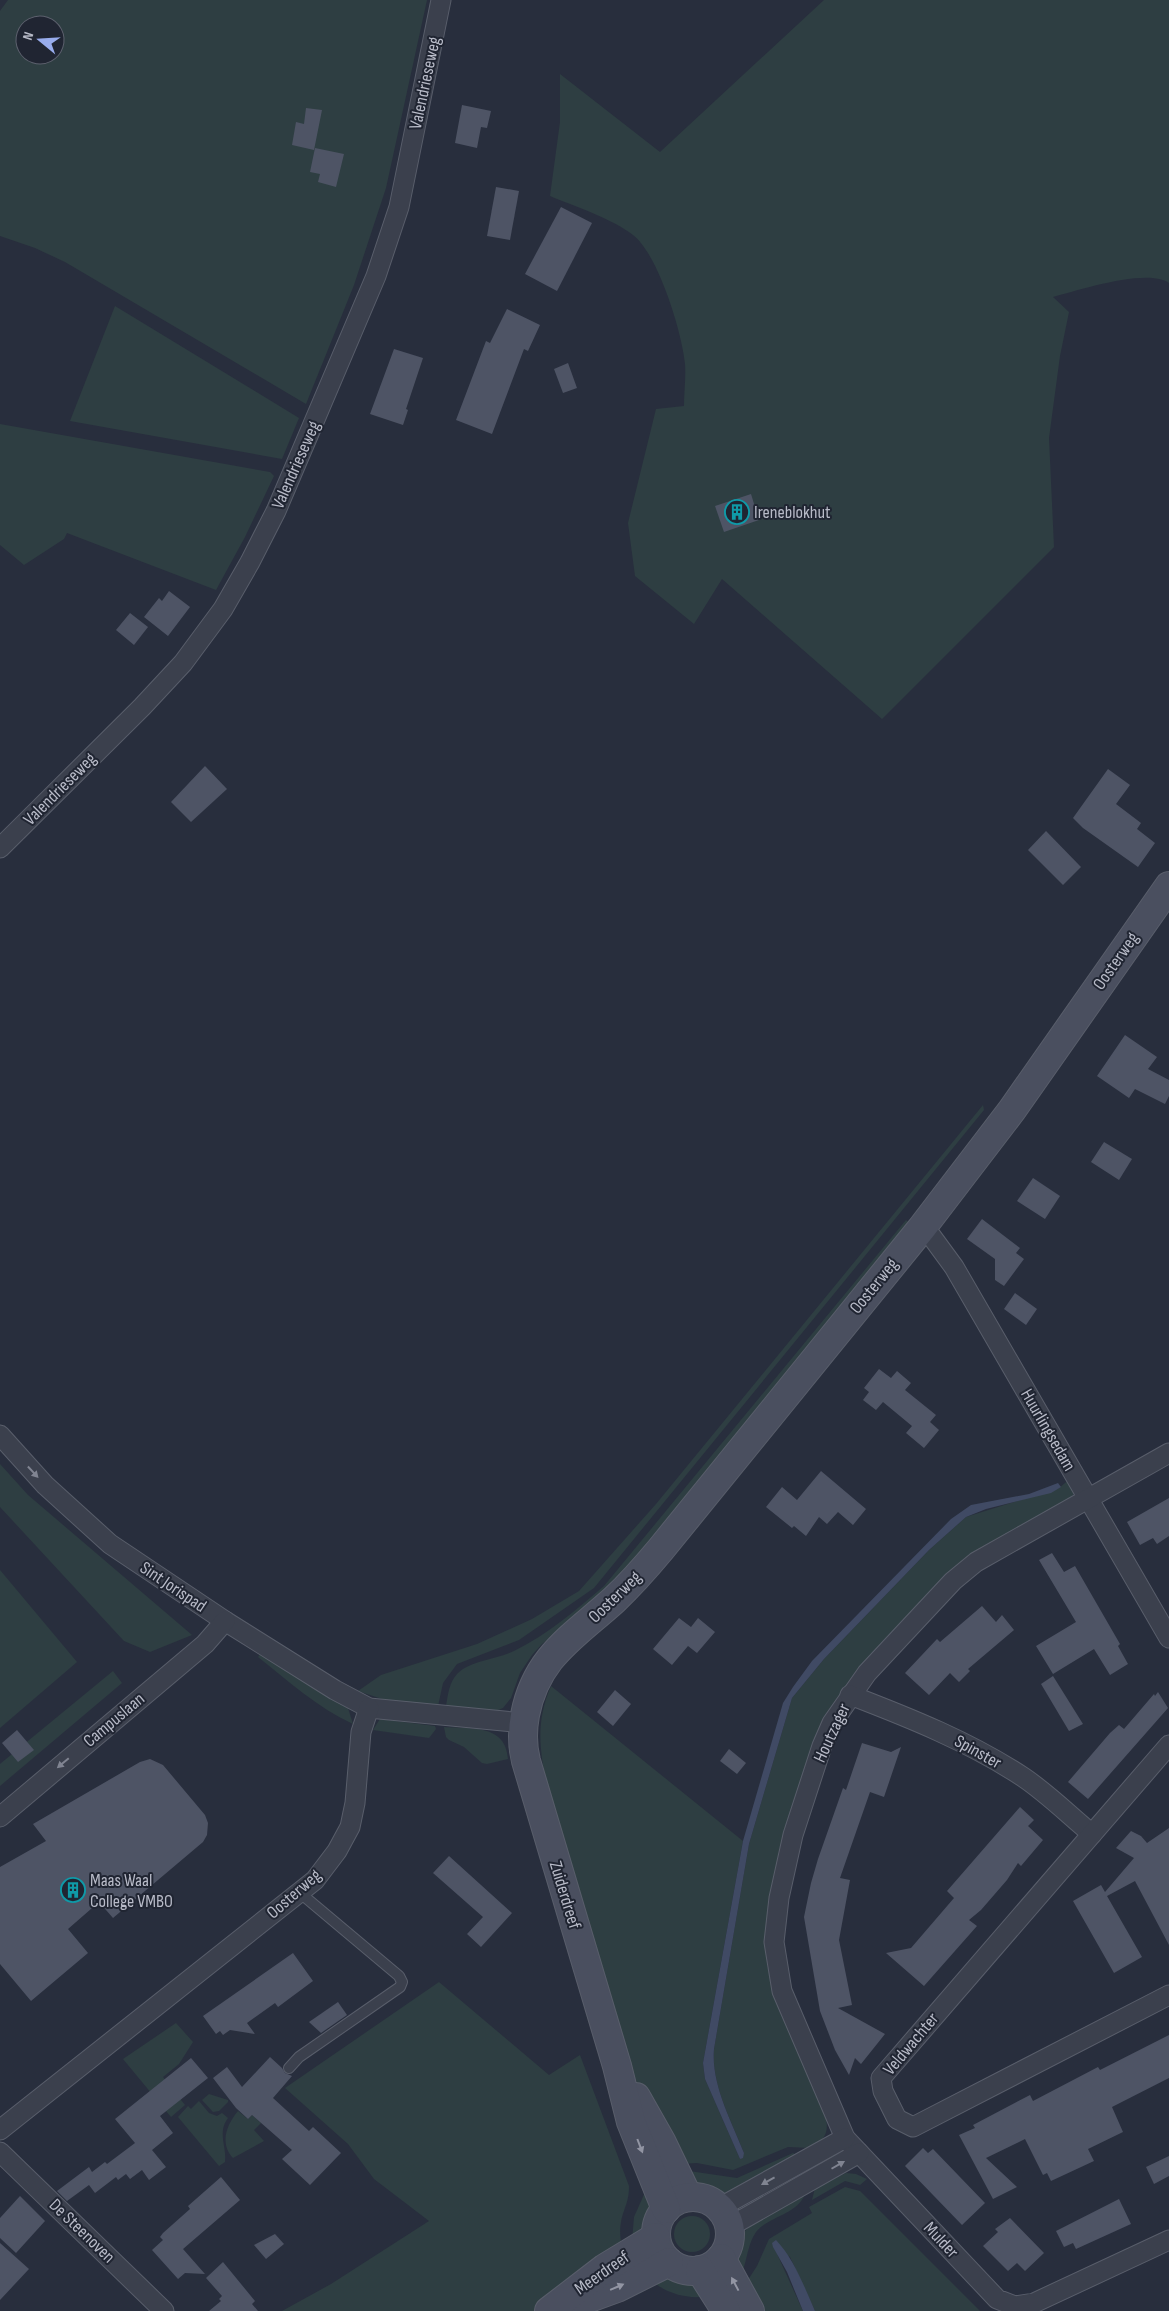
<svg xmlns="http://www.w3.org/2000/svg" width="1169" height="2311" viewBox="0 0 1169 2311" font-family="'Sofia Sans Condensed',sans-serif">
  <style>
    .green { fill: #2e3e42; fill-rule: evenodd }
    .water { fill: #404a64 }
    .building { fill: #4e5465 }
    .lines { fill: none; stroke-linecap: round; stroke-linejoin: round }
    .lane-casing { stroke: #595e6b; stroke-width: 12 }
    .street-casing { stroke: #595e6b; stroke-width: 21 }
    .secondary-casing { stroke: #595e6b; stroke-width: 30 }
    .lane { stroke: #3b404d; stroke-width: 10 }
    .street { stroke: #3b404d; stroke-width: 19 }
    .secondary { stroke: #4a4f5f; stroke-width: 28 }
    .oneway { fill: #808491 }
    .oneway2 { fill: #9295a3 }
    .labels { text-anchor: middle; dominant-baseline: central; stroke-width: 4; stroke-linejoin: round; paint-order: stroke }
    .street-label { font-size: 18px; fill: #b8bbc8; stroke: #202532 }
    .poi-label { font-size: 18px; fill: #b8bbc8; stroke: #202532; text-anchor: start }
  </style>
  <rect width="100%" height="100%" fill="#282e3d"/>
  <g class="green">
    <path d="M8,0h419l-41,188 -32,97 -48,119 -241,-142 -30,-14 -35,-12v-225zM25,25h30v30h-30z"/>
    <path d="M824,0h345v283c-22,-15 -89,7 -116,14l16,15 -9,44 -11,82 5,109 -172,172 -160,-140 -28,45 -59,-48 -7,-53 28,-114 28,-3c0,-14 2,-28 1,-42 -3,-32 -27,-110 -52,-129 -20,-16 -59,-29 -83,-39l10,-74v-48l100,78z"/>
    <path d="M115,306l184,112 -17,41 -212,-38z"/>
    <path d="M0,424l270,48 4,4 -29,61 -29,53 -149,-57 -3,6 -40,26 -24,-20z"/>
    <path d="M983,1105l1,5 -390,478 -75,52 -62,24 -14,19 -5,23 -47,-4 -33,-11 23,-16 96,-31 55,-25 47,-28 77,-87z"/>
    <path d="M906,1220l6,5 -102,127 -207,245 -61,47 -10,11 -12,18 -9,25 -8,10 -7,3 -50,-5c2,-12 3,-23 11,-32 14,-14 39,-14 57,-23 33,-16 62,-41 90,-65z"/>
    <path d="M0,1464l28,31 164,140 -42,17 -26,-11 -124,-134z"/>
    <path d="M1071,1478l4,13 -4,8 -85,49 -117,111 -31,39 -18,33 -41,119 -13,85 1,29 10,38 49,116c3,15 -2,23 -15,30l-23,-1 -55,23 -36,-7 -18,1 -51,-99 -81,-277c-7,-38 -12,-65 4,-102l192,155 -40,222 2,16 35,80 4,-6c-13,-33 -33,-69 -30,-104l35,-205 43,-146 32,-39 105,-109 37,-33 93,-29z"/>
    <path d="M0,1570l77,92 -77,66z"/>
    <path d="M261,1653l87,55 5,16c-35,-16 -65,-43 -95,-67z"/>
    <path d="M113,1671l9,12 -122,103v-22z"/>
    <path d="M380,1719l55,7 1,3 -7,9 -56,-8z"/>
    <path d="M444,1727c27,2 62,-3 64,32l-21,5 -5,-1 -18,-16 -15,-7 -3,-3z"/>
    <path d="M439,1982l110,93 31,-20 49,131c0,17 -5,21 -8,36 -2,10 0,19 1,29l-88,60h-252l49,-27 98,-63 -55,-42 -26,-35 -63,-56z"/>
    <path d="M176,2023l17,19 -14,22 -16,13 22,28 -14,12 -48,-58z"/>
    <path d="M209,2094l19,6v2l-9,9 -6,1 -11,-12z"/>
    <path d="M199,2101l10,12 8,3 5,-3 6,5c-11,14 -1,29 -3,44l-6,4 -41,-49 10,-11 3,3z"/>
    <path d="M238,2111l10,8 4,-4 9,8 -7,7 10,11 -31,17c-14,-15 -6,-34 5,-47z"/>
    <path d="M793,2153l3,2 -65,37c-11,3 -31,2 -38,-9 -2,-3 -3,-9 -4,-12l48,7z"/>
    <path d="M846,2173l10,1 11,5 -7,6 -15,-4 -33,19 3,-12z"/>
    <path d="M845,2187l15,4 120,120h-165l-25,-54 -17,-12 30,66h-44l-15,-25 13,-20 12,-27 43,-26 -3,-6z"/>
    <path d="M646,2190l7,19 -7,19 -14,13 2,-24z"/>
    <path d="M805,2194c-8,21 -36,22 -49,38 -8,11 -9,28 -14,41 -29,-40 36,-64 63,-79z"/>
    <circle cx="692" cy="2234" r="18"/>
    <path d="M667,2275c17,4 28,8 39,21 -15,4 -42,-3 -53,-15z"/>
  </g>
  <g class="water">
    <path d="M1058,1483l3,4 -10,6 -65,16 -20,8 -37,33 -105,109 -32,39 -43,146 -35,205c-3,35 17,71 30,104l-1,5 -3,1 -35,-80 -2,-16 40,-222 40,-138 10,-16 19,-26 139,-142 20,-14 58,-11z"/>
    <path d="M776,2240c18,19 28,46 39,71h-12l-16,-39 -14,-25 -1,-4z"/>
  </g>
  <g class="building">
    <path d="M462,105l29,6 -4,17 -6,-1 -4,21 -22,-5z"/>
    <path d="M306,108l16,2 -8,40 -22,-5 4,-23 8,2z"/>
    <path d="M315,148l29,6 -8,33 -18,-5 2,-8 -10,-2z"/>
    <path d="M496,187l23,4 -9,49 -23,-4z"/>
    <path d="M561,207l31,16 -35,68 -32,-17z"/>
    <path d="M507,309l33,16 -12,26 -4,-2 -32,85 -36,-14 30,-79 4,2z"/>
    <path d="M394,349l29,9 -17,51 2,1 -5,15 -33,-11z"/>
    <path d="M568,363l9,25 -14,5 -9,-24z"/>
    <path d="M751,494l8,26 -35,12 -9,-26z"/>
    <path d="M169,591l21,16 -22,29 -24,-19 15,-19 3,3z"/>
    <path d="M130,613l18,14 -14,18 -18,-15z"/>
    <path d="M205,766l22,23 -36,33 -20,-20z"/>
    <path d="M1108,769l22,16 -14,19 25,19 -4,6 18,14 -17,24 -55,-39 -10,-10z"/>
    <path d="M1046,831l35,36 -18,18 -35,-35z"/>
    <path d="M1125,1035l32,22 -9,12 21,11v16l-4,8 -30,-15 -6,9 -32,-22z"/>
    <path d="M1104,1142l28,17 -13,21 -28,-18z"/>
    <path d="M1033,1178l27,18 -15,23 -28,-18z"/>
    <path d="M982,1219l38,29 -4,5 8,6 -20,27 -9,-6v-21l-28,-20z"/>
    <path d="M1015,1293l22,16 -11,16 -22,-16z"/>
    <path d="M879,1369l12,9 6,-7 14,12 -6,7 31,25 -6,7 9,8 -15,18 -18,-15 6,-7 -29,-24 -7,8 -13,-10 6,-8 -5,-4z"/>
    <path d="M821,1471l45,38 -13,16 -15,-13 -11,12 -8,-7 -13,19 -12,-10 -2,2 -26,-21 16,-20 15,13z"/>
    <path d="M1169,1498v38l-12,8 -4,-6 -13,7 -13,-23z"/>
    <path d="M1052,1553l12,19 11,-6 45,78 -2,2 10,18 -18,11 -16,-26 -41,25 -17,-28 40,-24 -37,-62z"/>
    <path d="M982,1606l14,16 6,-7 12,15 -46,39 2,2 -11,11 -9,-9 -21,22 -24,-22 32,-34 3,3z"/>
    <path d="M679,1618l12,9 7,-9 17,14 -18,21 -9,-7 -16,19 -19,-16z"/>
    <path d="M1053,1676l30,48 -14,7 -28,-47z"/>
    <path d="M615,1690l16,14 -18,22 -16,-14z"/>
    <path d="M1158,1692l10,16 -80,91 -20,-17 42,-49 9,-8 5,4 30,-35 1,2z"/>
    <path d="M17,1730l17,20 -16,12 -16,-19z"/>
    <path d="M862,1743l29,9 10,-5 -17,50 -14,-5 -30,86 10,2 -11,60 13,65 -14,3 47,26 -24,30 -6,-6 -6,17 -14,-25 -15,-39 -16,-94 7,-34 7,-24 25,-71 3,2z"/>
    <path d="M729,1749l17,14 -9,11 -17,-13z"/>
    <path d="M150,1759l13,6 42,50 3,8 -1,12 -4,7 -90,76 -14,-16 -31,27 20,24 -57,48 -31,-37v-97l46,-26 -13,-17 107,-62z"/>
    <path d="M1020,1807l14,13 -6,6 15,14 -22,26 -3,-3 -11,17 -26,30 -12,10 8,6 -53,60 -38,-33 25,-5 43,-50 -7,-7z"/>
    <path d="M1169,1828v117l-34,-64 -28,15 35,61 -28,16 -41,-72 28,-16 4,7 29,-34 -18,-10 15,-17 10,5 6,7z"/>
    <path d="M449,1856l63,57 -31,34 -14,-13 16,-17 -50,-44z"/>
    <path d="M293,1953l20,28 -35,26 -3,-4 -28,20 8,11 -25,-4 -7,5 -3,-4 -4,3 -13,-18z"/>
    <path d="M338,2002l9,13 -26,18 -12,-11z"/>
    <path d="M1169,2035v43l-57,29 11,25 -35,17 6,12 -43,20 -4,-8 -4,2 -18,-36 -39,19 31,29 -24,12 -34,-64 16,-7 -2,-3 57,-30 3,6 65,-34 2,3z"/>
    <path d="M270,2057l12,11 3,5 7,3 -19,22 36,33 4,-4 28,26 -31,32 -28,-26 10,-9 -40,-35 -4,4 -12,-11 -23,-30 14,-11 15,20z"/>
    <path d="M191,2058l17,20 -48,38 13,17 -21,17 14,17 -17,13 -7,-10 -12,9 -4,-5 -8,6 -2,-3 -21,16 -6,-8 -22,16 -10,-10 32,-24 3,5 13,-10 2,2 28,-21 -20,-24z"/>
    <path d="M923,2148l5,5 5,-4 52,54 -23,22 -57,-59z"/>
    <path d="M1169,2156v20l-15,8 -8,-17z"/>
    <path d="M221,2177l19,23 -57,49 22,25 -20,-1 -7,6 -26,-29 11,-10 -3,-3 3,-4 27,-24 -2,-3z"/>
    <path d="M20,2196l25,25 -29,32 -16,-15v-20z"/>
    <path d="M1119,2199l12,25 -55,25 -3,-6 -9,4 -8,-16z"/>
    <path d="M1010,2218l34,35 -19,18 -8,-8 -9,8 -25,-25 15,-14 -3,-3z"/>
    <path d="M275,2234l9,10 -18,15 -12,-14z"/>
    <path d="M0,2243l29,26 -29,31z"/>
    <path d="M223,2262l32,39 -3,3 6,7h-49l12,-10 -2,-2 3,-3 -16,-18z"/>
  </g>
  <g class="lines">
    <defs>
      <path id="lane" d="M289,2068l10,-11 101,-70 2,-5 -3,-6 -100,-84"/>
      <g id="street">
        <path d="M0,848l142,-141 41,-44 40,-54 27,-47 26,-51 100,-235 23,-69 42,-207"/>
        <path d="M921,1229l11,8 22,30 215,371"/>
        <path d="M0,1435l45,50 65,59 115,77 110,69 34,18 155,15"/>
        <path d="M1169,1453l-193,109 -23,19 -86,92 -35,50 -10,23 -29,89 -14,63 -5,44 8,49 63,147 152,161 18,7 19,-3 135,-63"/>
        <path d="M850,1695c60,23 120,47 173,82 24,16 46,38 69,57"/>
        <path d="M1169,1745l-288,333 2,13 14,28 16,8 256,-132"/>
        <path d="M0,1817l205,-173 20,-23"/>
        <path d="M0,2130l315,-250 22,-29 13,-24 5,-24 6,-71 8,-24"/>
        <path d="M0,2152l164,159"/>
        <path d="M719,2208l126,-70"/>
        <path d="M729,2227l130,-74"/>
      </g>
      <g id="secondary">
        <path d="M636,2097l26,46 26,54"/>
        <circle cx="693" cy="2234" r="37"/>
        <path d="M666,2209l-35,-87 -14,-56 -91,-305c-4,-16 -4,-30 -1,-46 11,-58 48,-78 89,-115 17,-16 32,-33 47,-51l260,-320 91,-119 157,-224"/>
        <path d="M721,2258l29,53"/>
        <path d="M700,2270l26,41"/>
        <path d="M570,2305l47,-17 52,-26"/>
        <path d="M549,2311l56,-43 51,-31"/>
      </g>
    </defs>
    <use href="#lane" class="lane-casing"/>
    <use href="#street" class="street-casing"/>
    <use href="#secondary" class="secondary-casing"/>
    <use href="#lane" class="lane"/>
    <use href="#street" class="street"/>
    <use href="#secondary" class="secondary"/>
  </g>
  <defs><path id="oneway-solid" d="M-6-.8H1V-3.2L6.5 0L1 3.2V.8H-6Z" transform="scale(1.25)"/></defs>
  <g class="oneway">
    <use href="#oneway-solid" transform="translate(33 1472) rotate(47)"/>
    <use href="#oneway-solid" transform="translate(63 1763) rotate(140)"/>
    <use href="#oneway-solid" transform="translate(838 2165) rotate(-30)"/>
    <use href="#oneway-solid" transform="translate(768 2181) rotate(151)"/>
  </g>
  <g class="oneway2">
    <use href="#oneway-solid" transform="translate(640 2146) rotate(69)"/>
    <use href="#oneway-solid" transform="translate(735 2284) rotate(-118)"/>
    <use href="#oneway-solid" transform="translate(617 2287) rotate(-23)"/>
  </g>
  <defs>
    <symbol id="building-ring" viewBox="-11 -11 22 22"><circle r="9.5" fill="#202532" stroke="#0f9aa8" stroke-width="1.5"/><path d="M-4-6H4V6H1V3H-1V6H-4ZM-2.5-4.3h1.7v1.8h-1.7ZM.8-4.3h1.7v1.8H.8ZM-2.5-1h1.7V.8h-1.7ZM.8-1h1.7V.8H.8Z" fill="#0f9aa8"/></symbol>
  </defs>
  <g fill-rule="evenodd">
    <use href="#building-ring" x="723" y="498" width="28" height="28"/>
    <use href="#building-ring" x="59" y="1876" width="28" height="28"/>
  </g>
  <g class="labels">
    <g class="street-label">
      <text transform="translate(425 83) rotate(-78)">Valendrieseweg</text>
      <text transform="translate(296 465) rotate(-66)">Valendrieseweg</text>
      <text transform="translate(60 789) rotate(-45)">Valendrieseweg</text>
      <text transform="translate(1116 961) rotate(-55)">Oosterweg</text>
      <text transform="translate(874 1286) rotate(-51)">Oosterweg</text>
      <text transform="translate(1048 1430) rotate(60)">Huurlingsedam</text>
      <text transform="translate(173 1587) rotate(34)">Sint Jorispad</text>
      <text transform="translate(615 1597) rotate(-44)">Oosterweg</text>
      <text transform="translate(114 1720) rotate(-40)">Campuslaan</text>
      <text transform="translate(832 1733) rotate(-65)">Houtzager</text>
      <text transform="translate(978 1752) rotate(29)">Spinster</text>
      <text transform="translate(294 1894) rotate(-41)">Oosterweg</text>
      <text transform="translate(565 1895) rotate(73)">Zuiderdreef</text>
      <text transform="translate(911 2044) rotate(-50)">Veldwachter</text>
      <text transform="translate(82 2231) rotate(44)">De Steenoven</text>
      <text transform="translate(941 2240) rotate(47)">Mulder</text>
      <text transform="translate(602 2273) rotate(-35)">Meerdreef</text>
    </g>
    <g class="poi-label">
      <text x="754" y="512">Ireneblokhut</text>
      <text x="90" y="1880">Maas Waal<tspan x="90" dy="21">College VMBO</tspan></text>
    </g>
  </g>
  <g transform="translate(40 40) rotate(288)"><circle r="24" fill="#202532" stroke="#5d616e"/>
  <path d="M0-4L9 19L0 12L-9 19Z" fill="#98acec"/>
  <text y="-8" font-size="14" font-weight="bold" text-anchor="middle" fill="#b8bbc8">N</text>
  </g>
</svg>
